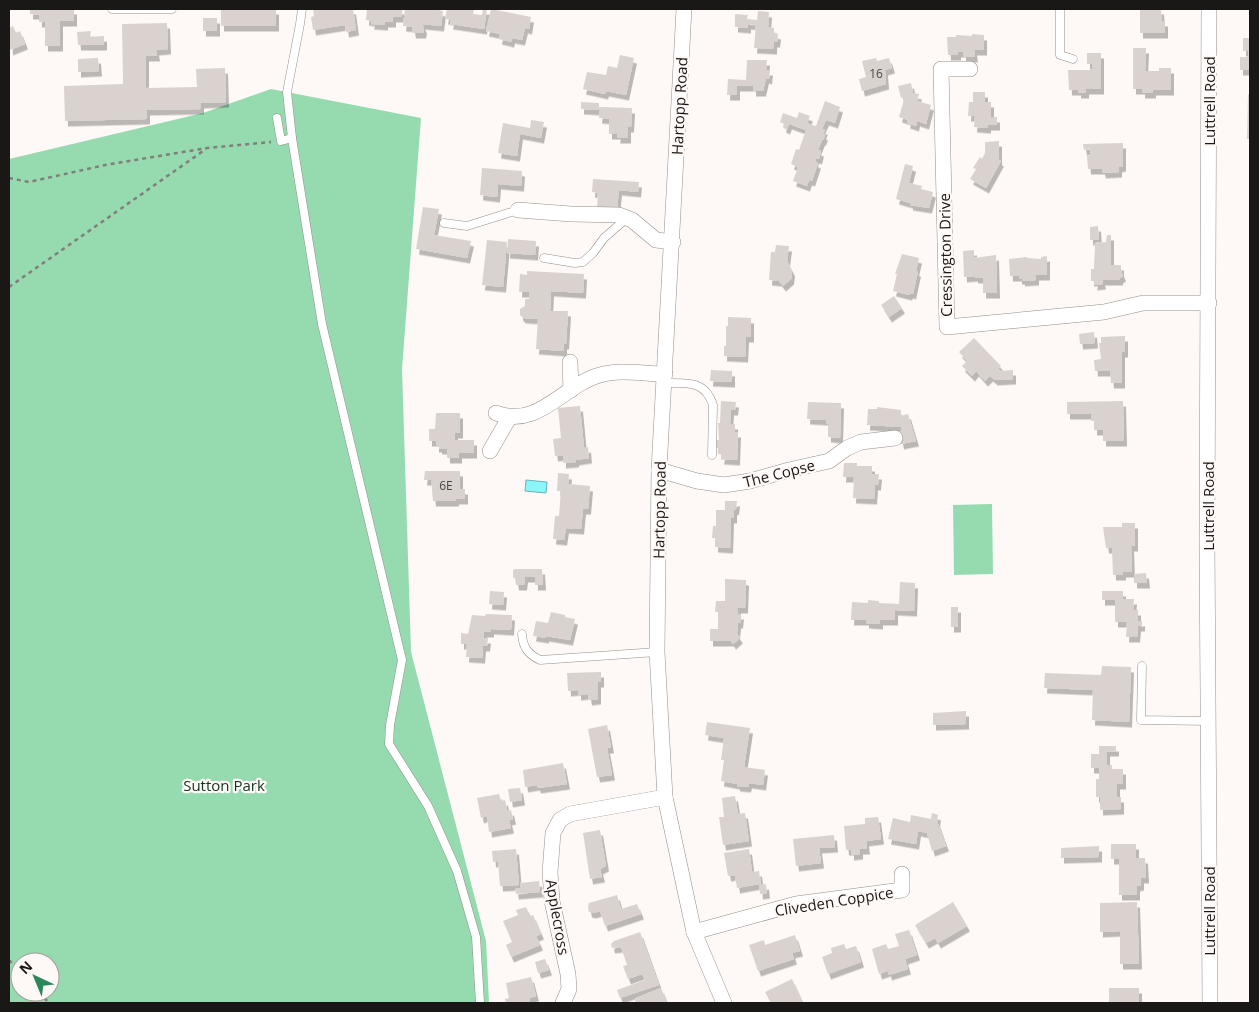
<svg xmlns="http://www.w3.org/2000/svg" width="1259" height="1012" viewBox="0 0 1259 1012" font-family="'Open Sans',sans-serif">
  <style>
    .green { fill: #96daaf; fill-rule: evenodd }
    .water { fill: #8af6f9; stroke: #68b3b5 }
    .building { fill: #d9d2ce; filter: url(#shadow) }
    .lines { fill: none; stroke-linecap: round; stroke-linejoin: round }
    .service-casing { stroke: #938e89; stroke-width: 9 }
    .minor-casing { stroke: #938e89; stroke-width: 16 }
    .path { stroke: #817e7c; stroke-width: 2.5; stroke-dasharray: 4 4; stroke-linecap: butt }
    .service { stroke: #fff; stroke-width: 8 }
    .minor { stroke: #fff; stroke-width: 15 }
    .labels { text-anchor: middle; dominant-baseline: central; stroke-width: 4.5; stroke-linejoin: round; paint-order: stroke }
    .number-label { font-size: 12px; fill: #4a4645 }
    .street-label { font-size: 15px; fill: #1a1817; stroke: #fef9f6 }
    .park-label { font-size: 15px; fill: #11321f; stroke: #fef9f6 }
  </style>
  <defs>
    <filter id="shadow"><feDropShadow dx="3" dy="5.5" stdDeviation="0" flood-color="#0004"/></filter>
  </defs>
  <rect width="100%" height="100%" fill="#fef9f6"/>
  <g class="green">
    <path d="M271,89l150,29 -19,251 9,283 75,289 3,62h-480v-844l194,-46zM20,962h30v30h-30z"/>
    <path d="M992,504l1,70 -39,1 -1,-70z"/>
  </g>
  <path class="water" d="M526,480l21,2 -1,11 -21,-2z"/>
  <g class="building">
    <path d="M30,9h44v12h-14v25h-15v-24h-6v-8h-9z"/>
    <rect x="221" y="9" width="55" height="17"/>
    <path d="M313,9h40l3,21 -10,2 -1,-7 -32,5 -2,-13 3,-1z"/>
    <path d="M367,9h35v8h-9v5h-8v3l-14,-1 1,-3 -6,-1z"/>
    <path d="M405,9h28l10,2 -2,15 -19,-2 2,4 -1,5h-10l-1,-6 -9,-1z"/>
    <path d="M447,9h27l-1,5 9,1 1,-6h4l-3,20 -34,-5 1,-4 -6,-1z"/>
    <path d="M491,9l40,8 -2,12 -4,-1 -3,12 -10,-2 -1,4 -12,-3 1,-5 -14,-3z"/>
    <path d="M1140,9h21l1,12h3v12h-25z"/>
    <path d="M758,11l11,1 -1,15 6,1v5l4,1 -1,8h-3v7l-20,-1 2,-23 -8,-1v4l-13,-1v-13l13,1 -1,4 10,1z"/>
    <rect x="203" y="18" width="14" height="13"/>
    <path d="M167,23l1,26 -12,1 1,6h-11v32l51,-1 -1,-18 29,-1 1,34 -25,1v6l-54,1v9l-82,2 -1,-35 59,-2 -1,-60z"/>
    <path d="M13,26l3,7 4,-2 5,13 -15,6 -1,-22z"/>
    <path d="M91,31l-1,6 14,-1v9h-26l-1,-13z"/>
    <path d="M972,34l12,1v15h-10l1,7h-12v-5h-5v3h-10l-1,-18h9v-2l16,1z"/>
    <path d="M1243,38h7v32h-10v-13h8v-6h-5z"/>
    <path d="M1133,48h13l-1,23h14v-3h12v22h-18v3h-11v-4h-9z"/>
    <path d="M1087,53h14v36h-15v4h-8v-3h-9l-1,-20h24v-6h-5z"/>
    <path d="M620,55l14,3 -8,37 -20,-4 -1,3 -22,-5 4,-17 19,3 2,-9 9,2z"/>
    <path d="M98,58l1,13 -21,1v-13z"/>
    <path d="M876,58l1,3 12,-3 3,10 -7,2 1,14 -24,7 -3,-12 7,-2 -4,-16z"/>
    <path d="M747,60h20l-1,10h4l-1,9 -3,-1 -3,13h-10v-5h-16v9h-10l1,-16 18,1z"/>
    <path d="M911,83l2,10 6,1 -2,7 14,4 -5,19 -9,-3 -1,5 -9,-3 1,-3 -9,-3 5,-17 -1,-3 -2,1 -3,-12z"/>
    <path d="M973,92h12v10h6v15h6v8h-9v3l-14,-1 1,-11h-7l1,-14h4z"/>
    <path d="M1248,94h2v45h-3z"/>
    <path d="M825,101l15,6 -5,16 -9,-3 -4,9h3l-2,5 2,1 -2,5h-1l-4,10 3,1 -2,8 -3,-1 -1,4 3,1 -6,18 -3,-1 -2,6 -14,-5 5,-14 -7,-3 5,-15 3,1 7,-20 -17,-6 -2,5 -4,-2 1,-3 -4,-2 3,-9 14,5 2,-6 11,4 -3,7 9,3z"/>
    <path d="M581,102l18,1v4l33,1 -1,19h-3v11h-11l1,-4h-9v-15l-10,-1 1,-8 -19,-1z"/>
    <path d="M531,120l13,2 -3,16 -21,-4 -3,22 -19,-3 5,-30 27,5z"/>
    <path d="M999,141v19l2,1 -15,27 -16,-9 6,-10 -3,-1 7,-11 2,2 3,-6v-11z"/>
    <path d="M1123,143v23l-4,1v5l-16,1 -1,-4h-14l-1,-13h3v-7l-6,1 -1,-6z"/>
    <path d="M905,164l8,2 -4,17 13,3 -1,3 12,3 -4,16 -19,-3v-2l-14,-4z"/>
    <path d="M482,168l40,3 -1,15 -23,-2 -1,13 -17,-2z"/>
    <path d="M593,179l46,3 -1,10 -19,-2 -2,19 -20,-2 1,-14 -6,-1z"/>
    <path d="M423,207l16,2 -5,26 37,6 -4,17 -51,-9z"/>
    <path d="M1098,226l1,14h-9v-13z"/>
    <path d="M1107,235h4v30h10v6l2,5 -3,2v2h-18l1,4 -9,1 1,-4h-4v-12h3l1,-26 11,-1z"/>
    <path d="M508,239l28,2 -1,14 -28,-2z"/>
    <path d="M487,240l20,2 -4,45 -21,-2z"/>
    <path d="M776,245l13,1 -2,15 5,10 -1,8 -8,7 -4,-5 -10,-1 2,-28h4z"/>
    <path d="M974,250v8l22,-3 1,38h-14v-15h-8v-2l-11,1 -1,-26z"/>
    <path d="M902,254l17,4 -3,13h2l-5,23 -3,-1 -1,2 -16,-4 4,-17h-2z"/>
    <path d="M1047,256v19h-11v5l-14,1v-2h-3v-3h-9l-1,-17 18,-2v1l14,1v-2z"/>
    <path d="M527,271l57,3 -1,19 -32,-2 -1,20h18l-2,33h-2v7l-28,-2 2,-30 -15,-1 -3,-3v-6l5,-3v-7h4v-7h-10l1,-18 7,1z"/>
    <path d="M894,296l8,12 -13,9 -8,-12z"/>
    <path d="M728,317l23,1v19h-5l-1,20 -21,-1v-10h2v-20h2z"/>
    <path d="M1094,332l1,11 -15,1 -1,-10z"/>
    <path d="M1125,336v16h-3v31h-11l-1,-12h-15l-1,-11 7,-1 -2,-16h2v-6z"/>
    <path d="M974,338l27,28 -3,2 2,3 13,-1v9l-18,1 -5,-4 -5,5 -9,-10 -4,5 -10,-10 5,-5 -8,-9z"/>
    <path d="M711,370l21,1v11l-22,-1z"/>
    <path d="M721,401l15,1 -1,8h-4l-1,14h5v8h3l-1,28 -16,-1 1,-5h-4v-6h-3l1,-8h3l-1,-17h2z"/>
    <path d="M1123,401l1,40h-21v-11h-9v-9h-3l1,-7h-25v-12z"/>
    <path d="M808,402l33,1 -1,35 -12,-1v-13h-2v-4l-19,-1z"/>
    <path d="M580,406l4,42 4,-1 1,11 -13,2v2l-13,1v-8l-8,1 -2,-17 8,-1 -3,-30z"/>
    <path d="M877,407l24,3v6l7,-2 8,27 -15,3 -2,-12 3,-1 -1,-4 -34,-2 1,-16h9z"/>
    <path d="M436,413h24v20h-5v7h19v13h-15v5h-12v-9h-8v-2h-3v-6h-7v-12h6z"/>
    <path d="M844,463h13v3h15v8h7l-1,11h-3l-1,14 -21,-1 1,-21h-11z"/>
    <path d="M425,471h35v18h5v10h-9v2h-23l-2,-21h-7z"/>
    <path d="M558,473l11,1 -1,10 22,2 -2,23h-5l-2,20 -15,-1 -2,12 -11,-1 2,-23h4l2,-25h-4z"/>
    <path d="M725,501h12l-1,8 -2,1v8h-3l-1,30 -15,-1v-9h-3l1,-12h3v-16h9z"/>
    <path d="M1122,523h13v23h-4l1,26h-9v3h-10l-1,-27h-6l-3,-21h19z"/>
    <path d="M515,569h27l1,16h-8v-8h-10l-1,8h-8l-1,-7h-2v-8z"/>
    <path d="M1146,573l1,10h-13v-9z"/>
    <path d="M725,579l21,1 -1,28h-7v6h3l-1,9h-2l-1,11 3,4 -7,6 -2,-3h-21v-12h8v-17h-3l1,-11h9z"/>
    <path d="M900,582l15,1 -1,28 -19,-1v10h-15v4l-14,-1v-3h-15l1,-18 16,1v-3l11,1v2l20,1z"/>
    <path d="M490,591l14,1 -1,13 -14,-1z"/>
    <path d="M1102,591h21v8h11l-1,11h5v11h4v5h-4l-1,11h-11l1,-15h-12v-22h-13z"/>
    <rect x="951" y="607" width="7" height="20"/>
    <path d="M551,612l14,3v2l10,2 -5,21 -24,-4v2l-13,-2 3,-15 12,2z"/>
    <path d="M486,614l26,1 -1,15 -20,-1v3h-7v6h4l-1,8h-4l-1,12 -16,-1 1,-13h-6v-11l7,1 4,-19 13,1z"/>
    <path d="M1102,666l29,1 -2,55 -37,-2 1,-30 -49,-2 1,-15 56,2z"/>
    <path d="M601,672v10h-3v17l-9,1 -1,-6 -10,1v-5l-10,1 -1,-18z"/>
    <path d="M966,711v13l-33,1v-12z"/>
    <path d="M707,722l43,6 -6,39 21,3 -2,15 -14,-2 -1,4 -11,-1v-2l-16,-3 3,-21h-3l3,-22 -19,-3z"/>
    <path d="M607,725l4,23h-4l5,27 -15,2 -9,-48z"/>
    <path d="M1099,746h17v5h-9v14h5v4h11v15h-6v13h4v12l-21,1v-13h-4v-18h3v-11h-8v-14h8z"/>
    <path d="M563,763l4,21 -29,4 -1,-3 -12,2 -2,-17z"/>
    <path d="M520,788l2,12 -12,2 -2,-13z"/>
    <path d="M499,794l2,7 4,-1 2,11 4,-1 2,9 -4,1 2,8 -22,4 -2,-16 -6,2 -4,-20z"/>
    <path d="M735,796l3,18 7,-1 4,28 -26,4 -4,-28h5l-2,-19z"/>
    <path d="M932,813l6,2 -1,6 9,25 -14,5 -5,-18 -9,-2 -2,13 -28,-5 5,-21 17,4 1,-7 20,4z"/>
    <path d="M878,817l3,22 -15,2 1,8h-7v5l-9,1v-5h-5l-2,-24 21,-2v-6z"/>
    <path d="M600,830l6,36 -6,3 2,8 -12,2 -7,-46z"/>
    <path d="M834,835l1,12 -16,1 2,15 -25,3 -3,-27z"/>
    <path d="M1111,844h25v14h9l1,20h-5v7l-4,1v9h-18v-36h-8z"/>
    <path d="M1099,846v11l-38,1v-10z"/>
    <path d="M516,849l3,36 -19,1 -2,-25 -5,1 -1,-11z"/>
    <path d="M749,849l3,23 7,-1 2,14 5,-1 1,9 -7,1 -1,-10 -22,4 -2,-13 -7,1 -4,-23z"/>
    <path d="M539,881l1,11 -24,2 -1,-5 6,-1 -1,-5z"/>
    <path d="M617,895l4,14 16,-5 4,10 -36,12 -5,-15 -7,2 -4,-1 -1,-5 1,-4z"/>
    <path d="M953,902l14,24 -29,17 -3,-5 -9,5 -11,-18z"/>
    <path d="M1137,902l2,62h-19v-33l-20,1v-29z"/>
    <path d="M526,907l4,9 3,-1 8,19 -5,2 4,9 -29,12 -5,-12 6,-3 -9,-21 15,-6 -2,-5z"/>
    <path d="M909,930l8,25 -12,4 3,10 -19,6 -1,-4 -9,3 -7,-25 14,-5 2,5 11,-3 -4,-12z"/>
    <path d="M640,932l19,53 -39,13 -3,-8 28,-10 -3,-6 -14,5 -5,-13 4,-1 -6,-18 -9,1 -1,-4 3,-3z"/>
    <path d="M795,935l5,16 -8,2 2,6 -36,12 -9,-26 15,-5 1,5z"/>
    <path d="M844,944l2,5 10,-3 5,16 -33,12 -6,-17 10,-4 -1,-5z"/>
    <path d="M545,959l4,11 -11,3 -3,-11z"/>
    <path d="M531,977l5,19 -7,2 1,5h-24l-1,-4 4,-1 -3,-15z"/>
    <path d="M792,979l11,24h-32l-6,-11z"/>
    <path d="M661,988l6,15h-32l1,-5z"/>
    <rect x="1109" y="988" width="30" height="15"/>
  </g>
  <g class="lines">
    <defs>
      <g id="service">
        <path d="M112,9h60"/>
        <path d="M302,9l-2,15 -13,68 5,46 30,186 80,336 -12,65 -1,19 39,62 29,65 19,66 4,66"/>
        <path d="M1060,9v46l13,4"/>
        <path d="M277,118l4,23 11,-3"/>
        <path d="M444,223l23,3 51,-16"/>
        <path d="M544,258l31,5 8,-1 10,-9 11,-15 23,-20"/>
        <path d="M665,383c22,0 40,-3 48,22l-1,50"/>
        <path d="M522,634c1,14 6,20 18,26l117,-8"/>
        <path d="M1142,666l-1,54 67,1"/>
      </g>
      <g id="minor">
        <path d="M684,9l-25,461 -2,182 8,145 29,135 30,71"/>
        <path d="M1209,9l-2,534 3,460"/>
        <path d="M970,69h-29l6,258 157,-15 39,-9h66"/>
        <path d="M518,210l53,4 48,1 13,5 24,20 17,2"/>
        <path d="M570,362l1,28"/>
        <path d="M496,413c43,16 67,-28 104,-38 20,-6 44,-1 65,-1"/>
        <path d="M490,451l19,-33"/>
        <path d="M659,470l38,11 27,4 26,-4 39,-11 40,-9 18,-13 14,-6 34,-4"/>
        <path d="M694,932l102,-28 106,-14v-16"/>
        <path d="M563,1003l6,-14 -1,-15 -16,-73 -2,-29 3,-39 7,-13 10,-6 95,-17"/>
      </g>
    </defs>
    <use href="#service" class="service-casing"/>
    <use href="#minor" class="minor-casing"/>
    <g class="path">
      <path d="M9,178l20,4 76,-17 102,-17 64,-6"/>
      <path d="M9,287l197,-138"/>
      <path d="M9,960l11,12"/>
      <path d="M39,992l10,11"/>
    </g>
    <use href="#service" class="service"/>
    <use href="#minor" class="minor"/>
  </g>
  <g class="labels">
    <g class="number-label">
      <text x="876" y="73">16</text>
      <text x="446" y="485">6E</text>
    </g>
    <g class="street-label">
      <text transform="translate(1209 101) rotate(-90)">Luttrell Road</text>
      <text transform="translate(679 106) rotate(-87)">Hartopp Road</text>
      <text transform="translate(945 255) rotate(-91)">Cressington Drive</text>
      <text transform="translate(779 473) rotate(-14)">The Copse</text>
      <text transform="translate(1208 506) rotate(-90)">Luttrell Road</text>
      <text transform="translate(659 510) rotate(-89)">Hartopp Road</text>
      <text transform="translate(834 901) rotate(-9)">Cliveden Coppice</text>
      <text transform="translate(1209 911) rotate(-90)">Luttrell Road</text>
      <text transform="translate(558 917) rotate(80)">Applecross</text>
    </g>
    <g class="park-label">
      <text x="224" y="785">Sutton Park</text>
    </g>
  </g>
  <rect width="1259" height="1012" fill="none" stroke="#1a1817" stroke-width="20"/>
  <g transform="translate(35 977) rotate(316)"><circle r="24" fill="#fef9f6" stroke="#a39f9d"/>
  <path d="M0-4L9 19L0 12L-9 19Z" fill="#2e865b"/>
  <text y="-8" font-size="14" font-weight="bold" text-anchor="middle" fill="#1a1817">N</text>
  </g>
</svg>
